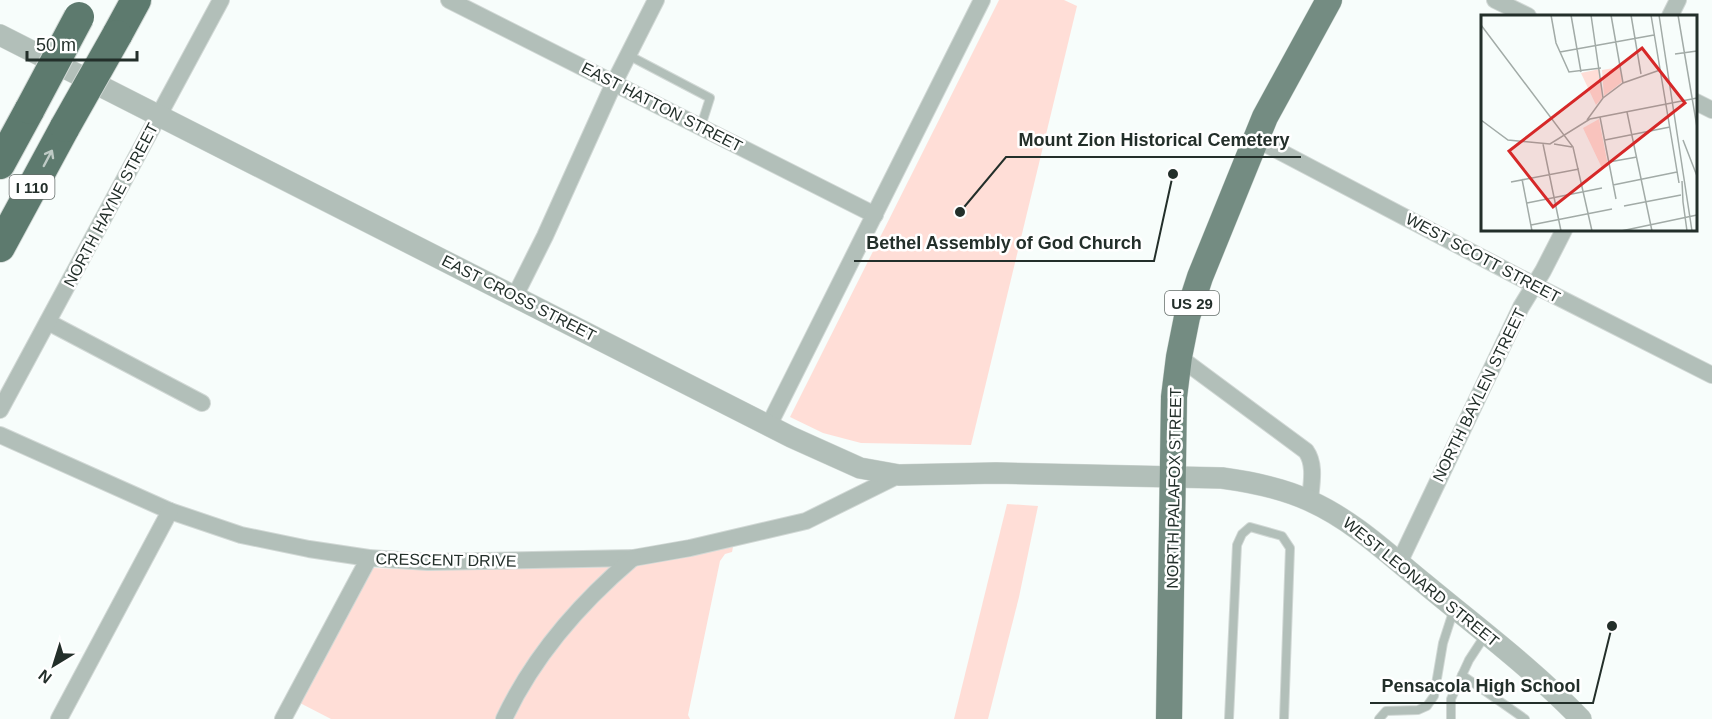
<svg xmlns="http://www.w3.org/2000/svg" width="1712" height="719" viewBox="0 0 1712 719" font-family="Arial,sans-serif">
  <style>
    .green { fill: #ffded7 }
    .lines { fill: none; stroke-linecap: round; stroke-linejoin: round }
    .service-casing { stroke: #d1d8d5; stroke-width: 10 }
    .minor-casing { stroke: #d1d8d5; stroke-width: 18 }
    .tertiary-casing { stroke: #d1d8d5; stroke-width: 22 }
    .primary-casing { stroke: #d1d8d5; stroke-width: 27 }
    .motorway-casing { stroke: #d1d8d5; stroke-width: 32 }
    .service { stroke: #b2bfb9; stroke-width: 8 }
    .minor { stroke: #b2bfb9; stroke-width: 16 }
    .tertiary { stroke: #b2bfb9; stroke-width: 21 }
    .primary { stroke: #748c82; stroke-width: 26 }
    .motorway { stroke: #5d7a6e; stroke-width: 30 }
    .motorway-bridge-casing { stroke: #d1d8d5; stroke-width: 32; stroke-linecap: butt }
    .motorway-bridge { stroke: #5d7a6e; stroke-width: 30 }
    .oneway { stroke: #becac5 }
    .labels { text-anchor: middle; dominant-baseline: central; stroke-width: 5; stroke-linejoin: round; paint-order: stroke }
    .shield { fill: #fff; stroke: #656d6a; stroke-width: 1.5 }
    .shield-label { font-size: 15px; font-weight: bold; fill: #232f2a }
    .street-label { font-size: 16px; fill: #232f2a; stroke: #fff }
    .inset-road { fill: none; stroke: #a2aba7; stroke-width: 1.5 }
    .view { fill: #d62828; fill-opacity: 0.15; stroke: #d62828; stroke-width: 3 }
    .inset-edge { fill: none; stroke: #232f2a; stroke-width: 3 }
    .leader { fill: none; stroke: #232f2a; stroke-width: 2 }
    .callout-dot { fill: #232f2a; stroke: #fff; stroke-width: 2 }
    .callout-label { font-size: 18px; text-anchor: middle; font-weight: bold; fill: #232f2a; stroke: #fff; stroke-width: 5; stroke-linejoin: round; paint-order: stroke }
  </style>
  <rect width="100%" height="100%" fill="#f7fdfb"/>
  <g class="green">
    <path d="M999,0h65l13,6 -106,439 -110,-2 -38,-10 -33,-16z"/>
    <path d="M1007,504l31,2 -19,91 -31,122h-34z"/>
    <path d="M733,547l-1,5 -7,2 -5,7 -32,154 2,4h-178l20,-36 22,-33 28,-34 28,-28 26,-22z"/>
    <path d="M611,567c-48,40 -88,96 -115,152h-165l-31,-16 73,-135 53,2z"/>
  </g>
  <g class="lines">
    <defs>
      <g id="service">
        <path d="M628,55l82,43 -9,28"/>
        <path d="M1462,675l63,44"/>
        <path d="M1229,719l8,-174 5,-11 8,-7 32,9 8,12 -6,171"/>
        <path d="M1379,719l7,-8 32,-1 9,-4 7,-10 9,-53 11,-34"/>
        <path d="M1451,719v-20l18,-39 17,-26"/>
      </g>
      <g id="minor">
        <path d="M449,0l426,215"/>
        <path d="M1495,0l33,16"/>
        <path d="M1670,16l8,-16"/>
        <path d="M1696,102l16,8"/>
        <path d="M1256,139l278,146 178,90"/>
        <path d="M515,296l30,-60 69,-153 42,-83"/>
        <path d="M48,322l154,81"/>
        <path d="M1179,357l127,94c10,14 5,34 4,50"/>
        <path d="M0,410l221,-410"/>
        <path d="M769,425l213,-425"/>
        <path d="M0,435l170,76 71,24 68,14 60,9 59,4 205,-4 57,-10 116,-27 93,-46"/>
        <path d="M1399,563l122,-256 22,-36 21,-41"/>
        <path d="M59,719l111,-208"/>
        <path d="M283,719l86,-161"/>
        <path d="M504,719c30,-64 76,-116 129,-161"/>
      </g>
      <path id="tertiary" d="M0,35l791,402 69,31 39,7 97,-2 226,5c30,4 60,10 88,23 44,20 78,53 115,83 53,44 108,85 156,135"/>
      <path id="primary" d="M1169,719l5,-322 5,-40 8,-40 13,-40 65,-160 64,-117"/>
      <g id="motorway">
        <path d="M117,35l19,-35"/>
        <path d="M0,164l30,-55"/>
        <path d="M0,247l65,-120"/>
      </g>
    </defs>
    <use href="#service" class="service-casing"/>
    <use href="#minor" class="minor-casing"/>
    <use href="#tertiary" class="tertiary-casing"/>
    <use href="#primary" class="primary-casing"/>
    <use href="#motorway" class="motorway-casing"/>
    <use href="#service" class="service"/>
    <use href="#minor" class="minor"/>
    <use href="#tertiary" class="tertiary"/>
    <use href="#primary" class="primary"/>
    <use href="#motorway" class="motorway"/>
    <defs>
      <g id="motorway-bridge">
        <path d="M30,109l49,-92"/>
        <path d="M65,127l52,-92"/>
      </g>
    </defs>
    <use href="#motorway-bridge" class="motorway-bridge-casing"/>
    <use href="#motorway-bridge" class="motorway-bridge"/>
  </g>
  <defs><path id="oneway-shaft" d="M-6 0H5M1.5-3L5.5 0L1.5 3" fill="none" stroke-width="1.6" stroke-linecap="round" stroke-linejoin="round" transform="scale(1.5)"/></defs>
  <use class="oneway" href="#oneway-shaft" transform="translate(48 158) rotate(-62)"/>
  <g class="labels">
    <g class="shield">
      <rect x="9.5" y="175" width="45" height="24" rx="4.5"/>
      <rect x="1165" y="291" width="54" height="24" rx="4.5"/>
    </g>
    <g class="shield-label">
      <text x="32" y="187">I 110</text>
      <text x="1192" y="303">US 29</text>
    </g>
    <g class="street-label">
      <text transform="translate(662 107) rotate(27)">EAST HATTON STREET</text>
      <text transform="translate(111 205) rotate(-62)">NORTH HAYNE STREET</text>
      <text transform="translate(1483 258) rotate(28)">WEST SCOTT STREET</text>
      <text transform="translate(519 298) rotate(27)">EAST CROSS STREET</text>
      <text transform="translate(1479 395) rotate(-64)">NORTH BAYLEN STREET</text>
      <text transform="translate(1174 488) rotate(-89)">NORTH PALAFOX STREET</text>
      <text transform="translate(446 560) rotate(1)">CRESCENT DRIVE</text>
      <text transform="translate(1421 582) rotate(39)">WEST LEONARD STREET</text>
    </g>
  </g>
  <g transform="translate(1481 15)">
    <rect width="216" height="216" fill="#f7fdfb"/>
    <path d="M139,52l2,15 -18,14 -2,-26zM119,54l2,29 -6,7 -15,-32zM118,104l9,47 -6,2 -19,-40z" fill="#ffded7"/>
    <path class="inset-road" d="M70,0l5,28 13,29 32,-4M90,0l10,57M110,0l12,83M130,0l12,68M150,0l10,59M170,0l28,168M178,0l33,216M197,0l19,112M0,10l92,122 19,84M79,37l94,-17M194,39l22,-3M146,97l25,119M119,102l16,82M0,105l27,20 42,4 40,-25 107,-21M106,105l16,-22 20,-15 37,-13M124,125l65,-13M202,125l14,36M62,129l18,87M73,129l18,3M128,147l28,-5M41,164l10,52M201,166l1,21M30,167l68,-13M132,170l64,-13M202,187l4,29M46,188l75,-15M143,191l57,-11M50,210l81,-16M140,216l76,-16"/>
    <path class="view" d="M161,33l43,55 -132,104 -44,-56z"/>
    <rect width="216" height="216" class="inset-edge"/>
  </g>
  <path class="leader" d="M960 212L1006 157H1301M1173 174L1154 261H854M1612 626L1593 703H1370"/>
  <g class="callout-dot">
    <circle cx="960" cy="212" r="6"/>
    <circle cx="1173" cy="174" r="6"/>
    <circle cx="1612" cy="626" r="6"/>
  </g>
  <g class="callout-label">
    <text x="1154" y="146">Mount Zion Historical Cemetery</text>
    <text x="1004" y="249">Bethel Assembly of God Church</text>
    <text x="1481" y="692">Pensacola High School</text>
  </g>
  <g transform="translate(54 665) rotate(218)" stroke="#ffffff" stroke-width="4.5" paint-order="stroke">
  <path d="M0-4.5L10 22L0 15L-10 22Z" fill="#232f2a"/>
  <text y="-9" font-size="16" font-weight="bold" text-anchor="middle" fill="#232f2a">N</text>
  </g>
  <path d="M27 51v9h110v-9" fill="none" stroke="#232f2a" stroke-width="3"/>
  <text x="36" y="51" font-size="18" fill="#232f2a" stroke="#ffffff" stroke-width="4.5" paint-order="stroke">50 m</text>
</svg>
